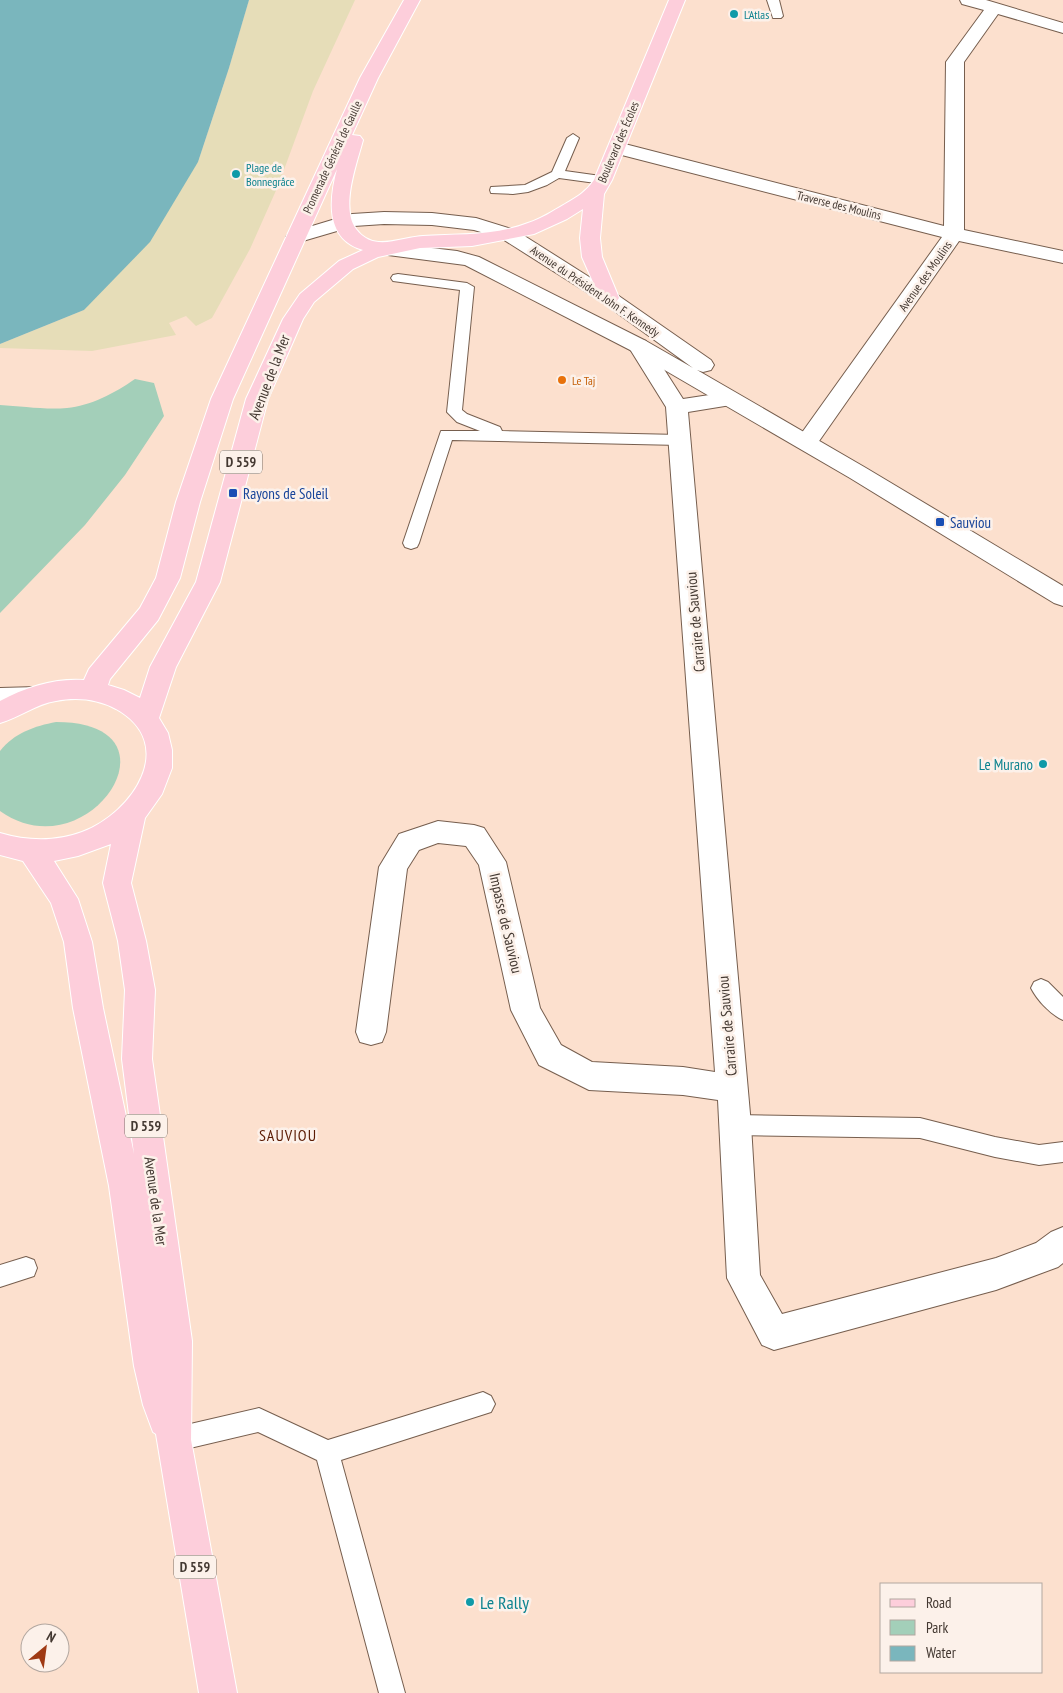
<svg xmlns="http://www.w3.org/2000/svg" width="1063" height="1693" viewBox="0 0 1063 1693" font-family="'PT Sans Narrow',sans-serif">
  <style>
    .green { fill: #a3cfb9 }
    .sand { fill: #e6ddb8 }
    .water { fill: #7ab6bd }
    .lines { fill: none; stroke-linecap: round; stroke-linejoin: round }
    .lane-casing { stroke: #765e4e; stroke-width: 2 }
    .street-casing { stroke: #765e4e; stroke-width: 2 }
    .secondary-casing { stroke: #765e4e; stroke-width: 2 }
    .primary-casing { stroke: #fff; stroke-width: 2 }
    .lane { fill: #fff; fill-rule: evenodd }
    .street { fill: #fff; fill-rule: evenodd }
    .secondary { fill: #fff; fill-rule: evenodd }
    .primary { fill: #fdcedb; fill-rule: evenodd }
    .culture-dot { fill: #0f9aa8; stroke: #fcf1ea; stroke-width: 2 }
    .food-dot { fill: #e8710a; stroke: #fcf1ea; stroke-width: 2 }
    .transit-dot { fill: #1a4fb4; stroke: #fcf1ea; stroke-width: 2 }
    .labels { text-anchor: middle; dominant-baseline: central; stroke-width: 5; stroke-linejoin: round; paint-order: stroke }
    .far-culture-label { font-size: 12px; fill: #0d838f; stroke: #fcf1ea; text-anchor: start }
    .far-street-label { font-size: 12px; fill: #433831; stroke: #fcf1ea }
    .far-food-label { font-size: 12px; fill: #c56008; stroke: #fcf1ea; text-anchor: start }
    .shield { fill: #fcf1ea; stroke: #7a7068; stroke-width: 1 }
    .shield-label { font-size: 14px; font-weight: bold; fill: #433831 }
    .street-label { font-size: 15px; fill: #433831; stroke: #fcf1ea }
    .transit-label { font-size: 15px; fill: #164399; stroke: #fcf1ea; text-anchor: start }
    .culture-label { font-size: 15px; fill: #0d838f; stroke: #fcf1ea; text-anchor: end }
    .neighbourhood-label { font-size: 16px; letter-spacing: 1px; fill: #5b1b03; stroke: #fcf1ea }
    .near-culture-label { font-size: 18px; fill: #0d838f; stroke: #fcf1ea; text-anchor: start }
  </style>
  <rect width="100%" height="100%" fill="#fce0ce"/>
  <g class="green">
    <path d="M135,379l19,4 10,33 -39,59 -40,50 -85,88v-208c21,1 45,5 67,3 23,-2 48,-15 68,-29z"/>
    <path d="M56,722c133,0 32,152 -56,89v-60c14,-18 35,-25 56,-29z"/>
  </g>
  <path class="sand" d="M249,0h106l-42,91 -35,95 -28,63 -38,69 -16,8 -10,-10 -17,7 7,12 -84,16 -92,-3v-4l84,-34 114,-148 31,-94z"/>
  <path class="water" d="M0,0h249l-20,68 -31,94 -48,80 -66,68 -84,34z"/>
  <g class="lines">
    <defs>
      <g id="lane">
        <path d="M767,0h12l4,16 -2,2h-8z"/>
        <path d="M573,134l6,4 -14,33 43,6 1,3 -1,3 -5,1 -44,-6 -12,7 -19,7 -15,2 -22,-1 -1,-3 1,-3 34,-2 27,-13 15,-34z"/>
        <path d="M398,274l69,9 7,4 -12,123 5,4 33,13 2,4 178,4 5,1 3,4 -3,4 -5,1 -228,-5 -33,103 -2,4 -6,2 -6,-2 -2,-4 38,-112h39l-23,-9 -10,-10 13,-122 -67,-9 -2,-3 2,-3z"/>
        <path d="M37,687l6,2 3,5 -3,5 -6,2 -37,1v-14z"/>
        <path d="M1041,979l7,3 15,15v23c-12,-5 -26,-20 -32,-32l3,-6z"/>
        <path d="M735,1115l185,3 75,19 44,8 24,-3v20l-24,3 -44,-8 -75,-19 -185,-3 -7,-3 -4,-7 4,-7z"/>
        <path d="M26,1257l8,3 3,8 -3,8 -34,11v-22z"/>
        <path d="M483,1392l8,4 4,8 -4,8 -150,48 64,233h-26l-62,-233 -59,-28 -85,20 -8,-4 -4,-8 4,-8 8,-4 86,-20 69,32z"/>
      </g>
      <g id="street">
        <path d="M960,0h26l77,23v10l-65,-19 -34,48v168l99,21v12l-104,-22 -142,203 -8,2 -8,-2 -3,-5 3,-5 141,-197 -332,-85 -2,-4 2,-4 7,-2 327,84 2,-164 38,-52 -22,-6z"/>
        <path d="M639,339l7,2 37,58 46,-7 8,2 3,5 -3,5 -49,8 63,713 9,150 22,39 214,-56 40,-15 15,-11 12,-5v36l-5,4 -62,23 -222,60 -12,-5 -35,-67 -9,-178 -35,-5 -94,-5 -50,-25 -28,-55 -32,-145 -13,-19 -28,-3 -19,7 -12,19 -21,163 -4,10 -11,3 -11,-3 -4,-10 23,-165 20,-33 39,-13 36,4 10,3 22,34 34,146 21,37 31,17 91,5 32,5 -49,-665 -38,-61 4,-5z"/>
      </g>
      <path id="secondary" d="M384,212l48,1 44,5 39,12 101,64 95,66 3,5 -3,5 -8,2 -6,-2 169,98 197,118v20l-9,-3 -204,-125 -218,-127 -167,-86 -77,-10 -7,-2 -3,-4 3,-4 7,-2 69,8 22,6 167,84 47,27 -91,-66 -101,-64 -27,-8 -42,-5 -48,-1 -30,2 -58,17 -7,-2 -3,-4 3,-4 63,-19z"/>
      <path id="primary" d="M404,0h16l-42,78 -26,57 8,1 3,4c-6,23 -23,67 -7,89 18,24 44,8 67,7 34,-2 72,0 105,-13 13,-4 25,-12 37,-19 12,-7 21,-12 29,-24l75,-180h16l-73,180 -8,14 -4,44 2,19 17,41 -3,4 -7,2 -7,-2 -20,-45 -2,-19 3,-29 -16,10 -33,15 -62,12 -52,2 -42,9 -25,12 -39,33 -11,17 -35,80 -48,183 -44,85 -17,51 9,15 4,17v18l-10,26 -17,24 -14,65 15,58 9,49 -3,69 40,282 -1,99 46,253h-38l-43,-259 -3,-2 -10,-27 -9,-39 -25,-180 -36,-178 -9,-66 -13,-39 -28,-42 -23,-6v-22c27,8 55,9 82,-1 51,-19 97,-88 34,-123 -19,-10 -39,-12 -60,-8 -20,3 -36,16 -56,22v-22c26,-14 55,-23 84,-21l5,-11 51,-61 16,-30 20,-76 35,-103 149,-321zM337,169c-8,31 -12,70 26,81l-24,11 -39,33 -17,25 -37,80 -50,183 -46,85 -10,31 -16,-8 -16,-5 2,-6 48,-59 22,-42 20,-76 33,-103zM111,844l-8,39 15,58 7,49 -3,69 12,95 -31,-146 -11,-66 -14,-43 -24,-38 24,-5z"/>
    </defs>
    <use href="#lane" class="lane-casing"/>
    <use href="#street" class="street-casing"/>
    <use href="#secondary" class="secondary-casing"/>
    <use href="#primary" class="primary-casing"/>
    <use href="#lane" class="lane"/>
    <use href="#street" class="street"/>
    <use href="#secondary" class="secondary"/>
    <use href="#primary" class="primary"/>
  </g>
  <g class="culture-dot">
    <circle cx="734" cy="14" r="5"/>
    <circle cx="236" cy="174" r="5"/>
    <circle cx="1043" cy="764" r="5"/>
    <circle cx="470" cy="1602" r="5"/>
  </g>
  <circle class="food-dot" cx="562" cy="380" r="5"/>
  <g class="transit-dot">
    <rect x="228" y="488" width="10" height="10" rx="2.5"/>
    <rect x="935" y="517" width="10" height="10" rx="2.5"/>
  </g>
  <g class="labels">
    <g class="far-culture-label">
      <text x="744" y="14">L'Atlas</text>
      <text x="246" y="167">Plage de<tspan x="246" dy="14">Bonnegrâce</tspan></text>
    </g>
    <g class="far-street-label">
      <text transform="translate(618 142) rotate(-67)">Boulevard des Écoles</text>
      <text transform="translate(332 157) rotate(-65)">Promenade Général de Gaulle</text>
      <text transform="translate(839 205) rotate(14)">Traverse des Moulins</text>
      <text transform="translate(925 276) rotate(-55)">Avenue des Moulins</text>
      <text transform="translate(595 291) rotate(34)">Avenue du Président John F. Kennedy</text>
    </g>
    <g class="far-food-label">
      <text x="572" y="380">Le Taj</text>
    </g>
    <g class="shield">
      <rect x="220" y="450.5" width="42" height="23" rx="4"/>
      <rect x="125" y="1114.5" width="42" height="23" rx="4"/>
      <rect x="174" y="1555.5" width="42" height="23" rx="4"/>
    </g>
    <g class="shield-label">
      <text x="241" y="462">D 559</text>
      <text x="146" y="1126">D 559</text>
      <text x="195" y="1567">D 559</text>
    </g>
    <g class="street-label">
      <text transform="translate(269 377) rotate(-69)">Avenue de la Mer</text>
      <text transform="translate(695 622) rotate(-95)">Carraire de Sauviou</text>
      <text transform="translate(506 923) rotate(77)">Impasse de Sauviou</text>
      <text transform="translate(727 1026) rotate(-95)">Carraire de Sauviou</text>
      <text transform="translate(156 1201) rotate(82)">Avenue de la Mer</text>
    </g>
    <g class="transit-label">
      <text x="243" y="493">Rayons de Soleil</text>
      <text x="950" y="522">Sauviou</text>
    </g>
    <g class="culture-label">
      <text x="1033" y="764">Le Murano</text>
    </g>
    <g class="neighbourhood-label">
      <text x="288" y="1135">SAUVIOU</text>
    </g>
    <g class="near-culture-label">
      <text x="480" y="1602">Le Rally</text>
    </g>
  </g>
  <rect x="880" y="1583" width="162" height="90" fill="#fcf1ea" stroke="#b2a7a0"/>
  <rect x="890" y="1599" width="25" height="8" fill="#fdcedb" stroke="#b2a7a0"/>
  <text x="926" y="1608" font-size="15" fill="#433831">Road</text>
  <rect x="890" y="1620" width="25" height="15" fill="#a3cfb9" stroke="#b2a7a0"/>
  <text x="926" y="1633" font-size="15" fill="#433831">Park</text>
  <rect x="890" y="1646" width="25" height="15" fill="#7ab6bd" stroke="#b2a7a0"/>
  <text x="926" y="1658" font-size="15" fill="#433831">Water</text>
  <g transform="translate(45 1648) rotate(29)"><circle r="24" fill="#fcf1ea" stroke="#b2a7a0"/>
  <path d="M0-4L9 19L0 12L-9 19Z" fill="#9f3913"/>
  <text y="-8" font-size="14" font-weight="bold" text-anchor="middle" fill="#433831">N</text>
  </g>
</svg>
